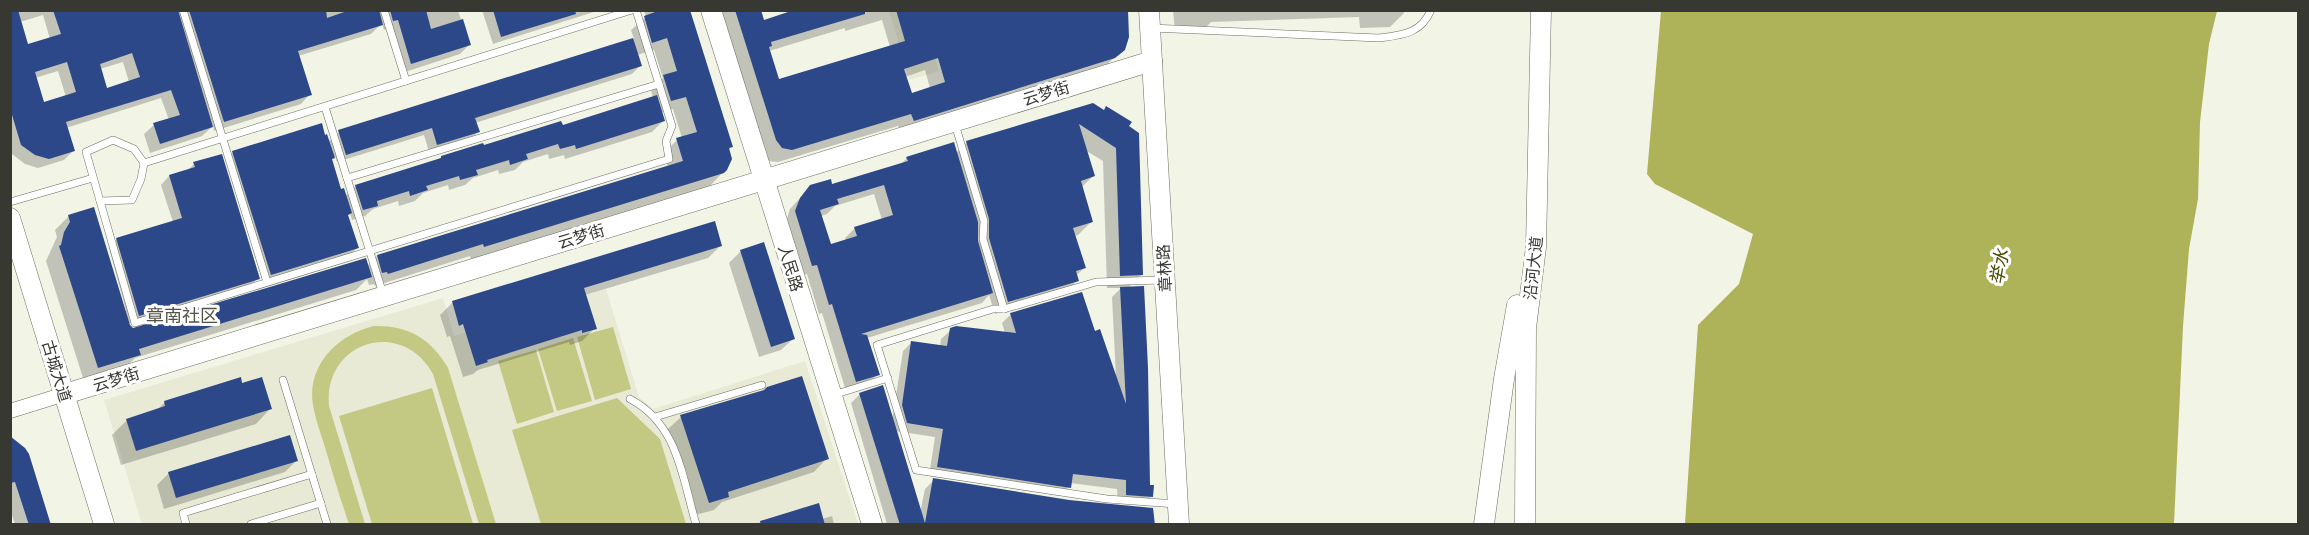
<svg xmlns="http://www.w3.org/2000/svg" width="2309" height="535" viewBox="0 0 2309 535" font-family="'Source Serif 4','Noto Sans SC',serif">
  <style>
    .built { fill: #e8ead5 }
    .garden { fill: #c3c882 }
    .water { fill: #aeb259 }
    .shadow { fill: #0003; fill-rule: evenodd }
    .building { fill: #2d4888; fill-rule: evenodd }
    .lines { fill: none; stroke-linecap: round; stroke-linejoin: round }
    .lane-casing { stroke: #6c6d61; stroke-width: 8 }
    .street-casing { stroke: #6c6d61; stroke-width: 15 }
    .secondary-casing { stroke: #6c6d61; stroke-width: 21 }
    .lane { stroke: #fff; stroke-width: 7 }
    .street { stroke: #fff; stroke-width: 14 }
    .secondary { stroke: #fff; stroke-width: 20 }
    .labels { text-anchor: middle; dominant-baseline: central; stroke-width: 6; stroke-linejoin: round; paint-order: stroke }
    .street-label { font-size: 16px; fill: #383833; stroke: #fff }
    .water-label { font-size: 18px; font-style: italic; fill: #4b4d06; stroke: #fff }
    .neighbourhood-label { font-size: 18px; fill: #525348; stroke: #fff }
  </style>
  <rect width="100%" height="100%" fill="#f2f4e6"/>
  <g class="built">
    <path d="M889,11h126l-86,26 10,34 -29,9z"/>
    <path d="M606,289l33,108 14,12 152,-48 53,163h-716l-38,-124 339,-102 11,38z"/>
  </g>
  <g class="garden">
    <path d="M374,326c33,-1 57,12 74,42l48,156h-17l-46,-150c-31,-57 -110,-33 -104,32l36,118h-16c-8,-23 -15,-46 -22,-70 -4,-15 -10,-29 -13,-44 -10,-42 22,-75 60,-84z"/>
    <path d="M613,327l18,62 -36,11 -18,-63z"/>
    <path d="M573,338l19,63 -35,10 -19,-62z"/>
    <path d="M536,350l18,62 -37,12 -19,-63z"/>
    <path d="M432,388l41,136h-101l-33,-108z"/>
    <path d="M617,398l43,41 26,85h-145l-29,-94z"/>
  </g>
  <path class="water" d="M1661,11h556l-8,33 -9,78 -2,77 -9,50 -6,77 -9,198h-489l13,-199 41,-41 14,-50 -98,-50 -8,-10z"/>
  <g class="shadow">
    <path d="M10,10h448l11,35 -9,9 -58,19 -14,-45 -4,2 -2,-7 -11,11 -73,22 12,38 -9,10 -87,27 -1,-5 -11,10 -52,17 -6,-19 10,-9 15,-5 -8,-22 -95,30 7,23 -9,9 -26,8 -13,-4 -13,-10 -2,-6zM43,15l7,24 -23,7 -7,-24zM123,62l6,20 -23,8 -6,-21zM58,71l8,26 -23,7 -8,-26z"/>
    <path d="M482,10h118l-107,34z"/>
    <path d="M644,10h45l42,137 -3,3 -2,19 -16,17 -239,74 -1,-4 -95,30 -1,-2 -5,1 -2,-6 -11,11 -221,68 -10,10 -41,13 -38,-120 11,-24 -2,-7 14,-14 55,94h2l-17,-62 8,-9 56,-17 -12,-37 8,-9 19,-6 6,-6 64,114 -8,9 -123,37 7,6 233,-64 10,-10 291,-89 -4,-14 13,-13 5,-2 -9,-29 -13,4 3,8 -11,11 -87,27 -1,-4 -15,4 -1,-5 -25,8 -8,8 -16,4 -1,-4 -25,8 -8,7 -16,5 -1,-5 -25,8 -8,8 -16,5 -1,-5 -25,8 -8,7 -13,4 -2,-7 -3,3 10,32 -8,8 -86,26 -37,-122 7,-8 91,-15 4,5 11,-10 295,-93 -3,-9 15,-13zM654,50l9,28 -12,12 2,8 -91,29 -121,30 -4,4 -81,25 -11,10 -5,-5 -9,-31 4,-4 2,6 87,-27 5,17 41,-12 8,-8 -3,-9 157,-49 8,-8 -3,-11z"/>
    <path d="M718,10h41l4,11 36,-11h328l-3,39 -24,22 -199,63 -3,-8 -120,36 -10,-1 -5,-7zM882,20l8,27 -112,34 -9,-30 76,-23v3zM925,70l5,18 -19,7 -6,-18z"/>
    <path d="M1173,10h231v3l-14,14 -30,1 -1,-11 -148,5 -6,6 -30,3z"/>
    <path d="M1093,105l34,22 15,147 -14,14 20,198 4,10 -9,9 -25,-2 -1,-14 -47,-6 -1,4 -8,9 -132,-20 6,-39 -40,-6 25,82 5,-24 9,-9 218,44h-265l-36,-121 9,-9 32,27 11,-70 9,-9 28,5 1,-8 10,-9 54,3 -3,-10 9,-9 83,19 22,45 -4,-81 9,-9h-14l-4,-127 -18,-11 8,26 -12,12 11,33 -14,14 -4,1 10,32 -8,8 1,5 -13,13 -69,20 -6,-19 -7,8 -115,35 11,36 -10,10 -22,7 -24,-78 -3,1 -12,-40 -4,1 -17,-53 4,-13 20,-22 21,-1 70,-22 6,-6 49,-5 11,-11zM874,194l8,26 -27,8 -10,10 1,3 -16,5 -9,-30 6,-2 8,-8z"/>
    <path d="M721,245l-13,13 -123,37 10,33 -13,13 -12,4 -1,-3 -91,28 -5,4 -10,3 -13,-41 -3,1 -7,-22 13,-13z"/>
    <path d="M741,251l52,88 -12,11 -22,7 -30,-94z"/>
    <path d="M241,385l29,24 -14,15 -135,41 -9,-30 15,-15 29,-9 9,-9z"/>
    <path d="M681,417l146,41 -13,14 -92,30 -8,8 -19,5 -28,-85z"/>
    <path d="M10,444l39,80h-34l-3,-9h-2z"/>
    <path d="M297,460l-12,12 -121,37 -7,-24 12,-12z"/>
    <path d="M818,505l4,14 10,-3 2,8h-79z"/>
  </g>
  <g class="building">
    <path d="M10,10h8l10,34 33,-10 -8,-24h125l35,117 -53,17 -7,-21 27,-8 -9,-25 -105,32 9,29 -26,8 -14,-4 -14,-10 -11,-37zM132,53l8,24 -33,11 -7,-24zM67,62l9,30 -32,10 -9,-30z"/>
    <path d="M189,10h137l1,8 23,-8h29l4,15 -85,26 14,44 -88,27z"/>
    <path d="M390,10h36l5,19 32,-10 8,26 -60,19 -13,-44 -5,1z"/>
    <path d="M493,10h82l1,4 -75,23z"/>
    <path d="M661,10h29l43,137 -4,1 3,11 -5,11 -3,3 -240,74 -1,-3 -95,30 -1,-2 -5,1 -5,-18 306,-94 -7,-23 21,-6 -11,-35 -15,4 -8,-26 14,-4 -10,-33 -15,5 -8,-27z"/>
    <path d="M735,10h26l3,10 30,-10h71v4l-94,28 1,4 -3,1 10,32 126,-38 -9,-31h232l1,27 -4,13 -10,8 -201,63 -3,-7 -119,36 -10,-2 -6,-8zM938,58l7,24 -33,11 -8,-24z"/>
    <path d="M633,38l9,28 -167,52 5,14 -43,13 -5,-17 -86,27 -8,-25z"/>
    <path d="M657,95l8,26 -89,28 -1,-4 -15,4 -2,-5 -32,10 2,5 -18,6 -1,-5 -33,10 2,5 -18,5 -1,-4 -33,10 2,4 -18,6 -1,-5 -32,10 1,5 -15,4 -8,-25 86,-27v-2l42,-13 1,2 77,-24 2,4z"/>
    <path d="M1093,103l11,7 2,-4 26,16 -3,4 10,7 4,142 -23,1 -4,-128 -37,-24 16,52 -14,5 12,41 -20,6 13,40 -10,3 3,10 -71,21 -19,-64v-19l-23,-78z"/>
    <path d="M322,123l3,12 2,-1 8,24 -3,1 9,30 3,-1 8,25 -4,2 11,33 -88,27 -39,-124z"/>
    <path d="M954,142l24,80v19l15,52 -132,41 6,1 13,40 -24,7 -24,-78 -3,1 -12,-40 -5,1 -17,-55 5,-13 10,-13 21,-6 1,5 76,-23 -2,-4zM884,185l9,30 -39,12 3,9 -26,8 -11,-34 19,-6 -2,-5z"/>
    <path d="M222,154l38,125 -121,37 -23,-78 66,-20 -13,-43 26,-8 -2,-5z"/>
    <path d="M94,207l36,118 3,3 233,-70 6,19 -233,72 2,6 -43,13 -39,-122 2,-1 3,-13 6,-10 -2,-7z"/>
    <path d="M715,221l7,25 -138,42 13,41 -15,4v-3l-95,30 1,2 -12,4 -13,-42 -4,2 -7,-25z"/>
    <path d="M764,242l31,97 -24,8 -31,-97z"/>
    <path d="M1144,286l4,82 2,117h4l-1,12 -27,-2v-15l-53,-6 -2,14 -134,-21 6,-38 -36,-6 -5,-18 9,-64 36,5 3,-18 6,-2 60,7 -6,-20 72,-21 13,39 5,-2 26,75 -6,-117z"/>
    <path d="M802,376l27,83 -101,33 1,5 -20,6 -29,-88 84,-25 3,-3z"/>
    <path d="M241,377l1,6 20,-6 10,32 -136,42 -10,-32 39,-13 -1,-5z"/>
    <path d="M883,385l42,138 8,-45 136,22 84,8 2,17h-255l-41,-132z"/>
    <path d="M290,435l8,26 -122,37 -8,-26z"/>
    <path d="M10,436l15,12 4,6 22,71h-22l-14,-43 -5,1z"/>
    <path d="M819,503l6,22h-64l-1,-4z"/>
  </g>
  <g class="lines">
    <defs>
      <g id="lane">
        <path d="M183,10l84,272"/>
        <path d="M384,10l22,71"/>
        <path d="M1151,28l228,10c23,-3 42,-4 52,-28"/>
        <path d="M325,107l58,187"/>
        <path d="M955,124l29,97 -1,18 21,70 92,-27 66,-2"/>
        <path d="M113,140l21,9 10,14 -3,16 -9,21 -32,1 -14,-49z"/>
        <path d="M144,163l488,-153"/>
        <path d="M347,178l312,-94"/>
        <path d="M100,201l35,122 534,-164 -3,-18 6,-15 -36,-116"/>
        <path d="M10,202l83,-24"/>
        <path d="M1004,309h-11l-116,36 39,125 191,29 69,5"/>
        <path d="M283,380l44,144"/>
        <path d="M833,395l55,-17"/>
        <path d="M630,399c48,25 52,78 66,125"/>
        <path d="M655,417l107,-32"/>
        <path d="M186,524l-3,-11 129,-39"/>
        <path d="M251,524l70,-21"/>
      </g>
      <path id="street" d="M10,411l55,-17"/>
      <g id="secondary">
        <path d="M711,10l161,514"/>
        <path d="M1149,10l30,514"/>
        <path d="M10,218l94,306"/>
        <path d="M65,394l1087,-333"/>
        <path d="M1484,524l20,-145 13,-74"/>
        <path d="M1525,524l1,-196 10,-81 5,-237"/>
      </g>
    </defs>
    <use href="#lane" class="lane-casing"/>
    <use href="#street" class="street-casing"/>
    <use href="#secondary" class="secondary-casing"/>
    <use href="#lane" class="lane"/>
    <use href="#street" class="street"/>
    <use href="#secondary" class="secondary"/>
  </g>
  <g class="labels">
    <g class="street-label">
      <text transform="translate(1046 93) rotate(-17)">云梦街</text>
      <text transform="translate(581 236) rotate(-17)">云梦街</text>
      <text transform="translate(791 268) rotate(73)">人民路</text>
      <text transform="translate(1164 268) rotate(-93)">章林路</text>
      <text transform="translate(1533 268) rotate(-84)">沿河大道</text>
      <text transform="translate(57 371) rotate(73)">古城大道</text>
      <text transform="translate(116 379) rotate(-17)">云梦街</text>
    </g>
    <g class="water-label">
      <text transform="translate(1999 267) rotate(-80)">举水</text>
    </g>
    <g class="neighbourhood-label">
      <text x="182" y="315">章南社区</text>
    </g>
  </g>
  <rect width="2309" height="535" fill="none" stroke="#383833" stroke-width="24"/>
</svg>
